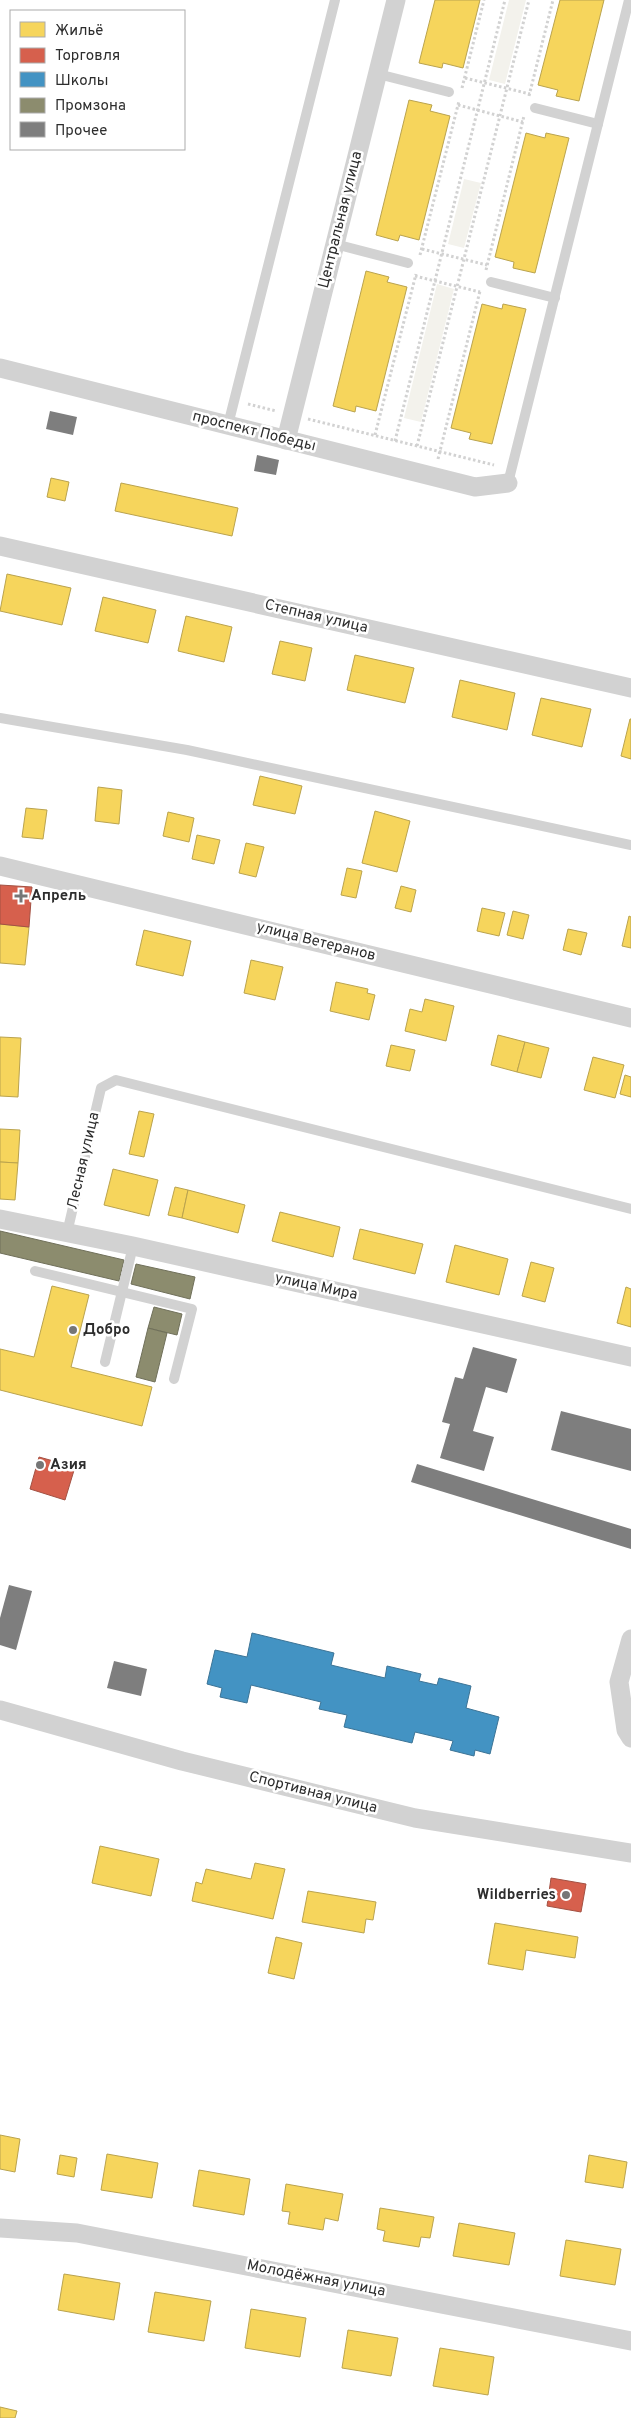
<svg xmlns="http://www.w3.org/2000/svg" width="631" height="2418" viewBox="0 0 631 2418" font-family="Overpass,sans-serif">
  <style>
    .green { fill: #f3f2ec }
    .homes { fill: #f6d55c; stroke: #baa34e }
    .shops { fill: #d6604d; stroke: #a35143 }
    .schools { fill: #4393c3; stroke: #3c7496 }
    .industry { fill: #8c8c6e; stroke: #70705a }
    .building { fill: #7e7e7e }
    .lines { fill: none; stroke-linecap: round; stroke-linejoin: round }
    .path { stroke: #d2d2d2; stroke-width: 3; stroke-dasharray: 2.5 2.5; stroke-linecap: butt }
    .service { stroke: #d2d2d2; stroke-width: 10 }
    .minor { stroke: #d2d2d2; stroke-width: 19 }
    .poi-dot { fill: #767676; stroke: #fff; stroke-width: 2 }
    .labels { text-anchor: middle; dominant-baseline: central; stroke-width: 5; stroke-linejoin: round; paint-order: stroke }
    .street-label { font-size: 15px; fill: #2d2d2d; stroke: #fff }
    .poi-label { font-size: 15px; font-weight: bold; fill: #2d2d2d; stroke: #fff; text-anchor: start }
  </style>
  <rect width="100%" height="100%" fill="#fff"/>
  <g class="green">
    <path d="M509,0h17l-21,84 -16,-4z"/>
    <path d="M464,179l17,4 -17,65 -16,-4z"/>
    <path d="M437,284l17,5 -33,133 -17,-4z"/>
  </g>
  <g class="homes">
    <path d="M435,0h45l-17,68 -20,-5 -1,5 -23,-5z"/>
    <path d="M560,0h44l-25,101 -23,-5 2,-6 -20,-5z"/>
    <path d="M409,100l23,5 -2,6 20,5 -31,124 -19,-5 -2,6 -22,-6z"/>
    <path d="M526,133l19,5 1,-5 23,5 -34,135 -22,-5 1,-6 -19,-5z"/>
    <path d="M366,271l23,6 -2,5 20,5 -31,124 -20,-5 -1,6 -22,-6z"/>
    <path d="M482,304l20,5 1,-5 23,5 -34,135 -23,-5 2,-6 -20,-5z"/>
    <path d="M51,478l18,4 -4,19 -18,-4z"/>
    <path d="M121,483l117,25 -6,28 -117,-25z"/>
    <path d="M7,574l64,14 -9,37 -62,-14z"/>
    <path d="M103,597l53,13 -8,33 -53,-12z"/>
    <path d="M186,616l46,11 -8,35 -46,-11z"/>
    <path d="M280,641l32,7 -7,33 -33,-7z"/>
    <path d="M355,655l59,13 -9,35 -58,-13z"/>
    <path d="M460,680l55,13 -8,37 -55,-13z"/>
    <path d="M541,698l50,11 -9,38 -50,-12z"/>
    <path d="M630,719h1v40l-10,-3z"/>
    <path d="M260,776l42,10 -7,28 -42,-9z"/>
    <path d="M98,787l24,3 -3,34 -24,-3z"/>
    <path d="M26,808l21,2 -4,29 -21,-2z"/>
    <path d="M375,811l35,10 -13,51 -35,-9z"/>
    <path d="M168,812l26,6 -5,24 -26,-6z"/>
    <path d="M197,835l23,5 -6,24 -22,-5z"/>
    <path d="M246,843l18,4 -8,30 -17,-4z"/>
    <path d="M347,868l15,3 -6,27 -15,-3z"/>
    <path d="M401,886l15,4 -5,22 -16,-4z"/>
    <path d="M482,908l23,5 -6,23 -22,-5z"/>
    <path d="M513,911l16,4 -6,24 -16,-4z"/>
    <path d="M629,916l2,1v31l-9,-2z"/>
    <path d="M0,924l29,3 -4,38 -25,-2z"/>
    <path d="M568,929l19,4 -6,22 -18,-5z"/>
    <path d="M144,930l47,11 -8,35 -47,-11z"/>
    <path d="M251,960l32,7 -8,33 -31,-7z"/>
    <path d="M336,982l32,7 -1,4 8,2 -6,25 -39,-9z"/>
    <path d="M425,999l29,7 -8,35 -41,-10 5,-22 12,3z"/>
    <path d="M498,1035l27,7 -8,30 -26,-7z"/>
    <path d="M0,1037l21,1 -3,59 -18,-1z"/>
    <path d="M525,1042l24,6 -8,30 -24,-6z"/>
    <path d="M391,1045l24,5 -5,21 -24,-5z"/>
    <path d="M593,1057l31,8 -9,33 -31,-8z"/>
    <path d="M625,1075l6,2v20l-11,-3z"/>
    <path d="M139,1111l15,3 -10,43 -15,-3z"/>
    <path d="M0,1129l20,1 -2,33 -18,-1z"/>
    <path d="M0,1162l18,1 -3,37 -15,-1z"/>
    <path d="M113,1169l45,11 -9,36 -45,-11z"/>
    <path d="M175,1187l13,3 -6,28 -14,-3z"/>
    <path d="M188,1190l57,15 -7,28 -56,-15z"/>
    <path d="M280,1212l60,15 -7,30 -61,-16z"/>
    <path d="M360,1229l63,15 -8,30 -62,-15z"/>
    <path d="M455,1245l53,14 -9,36 -53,-13z"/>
    <path d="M531,1262l23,6 -9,34 -23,-6z"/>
    <path d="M52,1286l37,9 -18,72 81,20 -10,39 -142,-36v-41l34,8z"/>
    <path d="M626,1287l5,2v38l-14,-4z"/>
    <path d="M100,1846l59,13 -8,37 -59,-13z"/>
    <path d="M255,1863l30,6 -12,50 -81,-18 4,-19 6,2 4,-15 45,10z"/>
    <path d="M308,1891l68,11 -3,18 -7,-1 -2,14 -62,-11z"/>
    <path d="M495,1923l83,14 -3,21 -49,-8 -3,20 -35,-6z"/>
    <path d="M276,1937l26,6 -8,36 -26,-6z"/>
    <path d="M0,2135l20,4 -5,33 -15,-3z"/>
    <path d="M107,2154l51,9 -6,35 -51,-8z"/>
    <path d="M60,2155l17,3 -3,19 -17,-3z"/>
    <path d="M589,2155l38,7 -4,26 -38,-6z"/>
    <path d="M199,2170l51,9 -6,36 -51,-9z"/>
    <path d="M286,2184l57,10 -5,27 -13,-3 -2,12 -35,-6 2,-12 -8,-1z"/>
    <path d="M380,2208l54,9 -4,21 -9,-1 -2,10 -36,-6 2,-10 -8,-2z"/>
    <path d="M459,2223l56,10 -6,32 -56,-9z"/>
    <path d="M566,2240l55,9 -6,36 -55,-9z"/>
    <path d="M64,2274l56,9 -6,37 -56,-10z"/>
    <path d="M155,2292l56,9 -7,40 -56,-9z"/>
    <path d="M251,2309l55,9 -6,39 -55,-9z"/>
    <path d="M348,2330l50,8 -7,38 -49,-8z"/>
    <path d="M440,2348l54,9 -6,38 -55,-9z"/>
    <path d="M0,2407l17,4 -2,7h-15z"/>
  </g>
  <g class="shops">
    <path d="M0,885l32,2 -3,40 -29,-3z"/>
    <path d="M39,1457l36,10 -10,33 -35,-11z"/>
    <path d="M551,1878l35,6 -5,28 -34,-6z"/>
  </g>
  <path class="schools" d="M252,1633l82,20 -3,12 54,13 2,-12 34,8 -2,7 18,4 2,-7 32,8 -5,22 33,9 -9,37 -15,-4 -1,6 -24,-6 3,-9 -38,-9 -3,11 -68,-16 3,-12 -28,-6 2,-7 -70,-17 -4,18 -27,-6 2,-9 -15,-4 8,-34 32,7z"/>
  <g class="industry">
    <path d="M0,1231l124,29 -5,21 -119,-28z"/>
    <path d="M136,1264l59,13 -5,22 -59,-15z"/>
    <path d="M154,1307l28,7 -5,21 -29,-7z"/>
    <path d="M148,1328l19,5 -12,49 -19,-5z"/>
  </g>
  <g class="building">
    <path d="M50,411l27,6 -4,18 -27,-6z"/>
    <path d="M257,455l22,5 -3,15 -22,-4z"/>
    <path d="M473,1347l44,12 -10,34 -21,-6 -13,44 21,6 -10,34 -44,-13 10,-34 -8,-2 13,-45 8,2z"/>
    <path d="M561,1411l70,18v42l-80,-21z"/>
    <path d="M417,1464l214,65v20l-220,-67z"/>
    <path d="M9,1585l23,6 -16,59 -16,-5v-27z"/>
    <path d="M114,1661l33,8 -6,27 -34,-8z"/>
  </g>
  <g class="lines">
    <g class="path">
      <path d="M465,78l65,16"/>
      <path d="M462,88l22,-88"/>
      <path d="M529,96l24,-96"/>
      <path d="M458,105l65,17"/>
      <path d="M422,249l65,16"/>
      <path d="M420,255l39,-154"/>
      <path d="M486,270l38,-154"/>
      <path d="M415,276l65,16"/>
      <path d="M248,404l28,7"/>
      <path d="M308,419l186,46"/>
      <path d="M375,435l41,-161"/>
      <path d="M395,441l110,-441"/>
      <path d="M417,446l112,-446"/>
      <path d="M438,459l42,-168"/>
    </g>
    <g class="service">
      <path d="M378,74l71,18"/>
      <path d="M535,108l63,16"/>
      <path d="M335,244l73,19"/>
      <path d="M491,282l64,16"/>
      <path d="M228,425l107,-425"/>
      <path d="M508,483l121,-483"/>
      <path d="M0,718l187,32 444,95"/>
      <path d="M67,1233l34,-145 15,-8 515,129"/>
      <path d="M35,1271l157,38 -18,70"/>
      <path d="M105,1362l28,-116"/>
    </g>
    <g class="minor">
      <path d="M0,368l475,119 33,-4"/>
      <path d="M286,440l110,-440"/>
      <path d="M0,546l631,142"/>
      <path d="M0,866l631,152"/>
      <path d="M0,1219l133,27 498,111"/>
      <path d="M631,1639l-12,43 7,48 5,8"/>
      <path d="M0,1710l182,51 233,57 216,35"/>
      <path d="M0,2228l77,5 554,108"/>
    </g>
  </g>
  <g class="poi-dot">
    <path d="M18.5 888.5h5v5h5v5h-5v5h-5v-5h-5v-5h5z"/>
    <circle cx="73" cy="1330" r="5"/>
    <circle cx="40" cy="1465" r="5"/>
    <circle cx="566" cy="1895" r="5"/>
  </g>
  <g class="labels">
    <g class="street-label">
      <text transform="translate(341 220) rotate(-76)">Центральная улица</text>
      <text transform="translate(254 432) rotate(14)">проспект Победы</text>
      <text transform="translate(316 617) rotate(13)">Степная улица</text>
      <text transform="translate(316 942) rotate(14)">улица Ветеранов</text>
      <text transform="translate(84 1161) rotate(-77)">Лесная улица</text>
      <text transform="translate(316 1287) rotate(12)">улица Мира</text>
      <text transform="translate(313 1793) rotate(14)">Спортивная улица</text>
      <text transform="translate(316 2279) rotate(11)">Молодёжная улица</text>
    </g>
    <g class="poi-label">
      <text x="31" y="896">Апрель</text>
      <text x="83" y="1330">Добро</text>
      <text x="50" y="1465">Азия</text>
      <text x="556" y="1895" text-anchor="end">Wildberries</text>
    </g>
  </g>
  <rect x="10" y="10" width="175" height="140" fill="#ffffff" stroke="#ababab"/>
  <rect x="20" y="22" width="25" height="15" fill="#f6d55c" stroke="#ababab"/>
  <text x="55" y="35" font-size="15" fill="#2d2d2d">Жильё</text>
  <rect x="20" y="48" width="25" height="15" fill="#d6604d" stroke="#ababab"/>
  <text x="55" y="60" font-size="15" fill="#2d2d2d">Торговля</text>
  <rect x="20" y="72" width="25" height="15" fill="#4393c3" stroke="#ababab"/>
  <text x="55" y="85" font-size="15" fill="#2d2d2d">Школы</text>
  <rect x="20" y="98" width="25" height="15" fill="#8c8c6e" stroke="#ababab"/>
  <text x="55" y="110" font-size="15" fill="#2d2d2d">Промзона</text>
  <rect x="20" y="122" width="25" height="15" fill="#7e7e7e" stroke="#ababab"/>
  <text x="55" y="135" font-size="15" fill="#2d2d2d">Прочее</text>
</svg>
